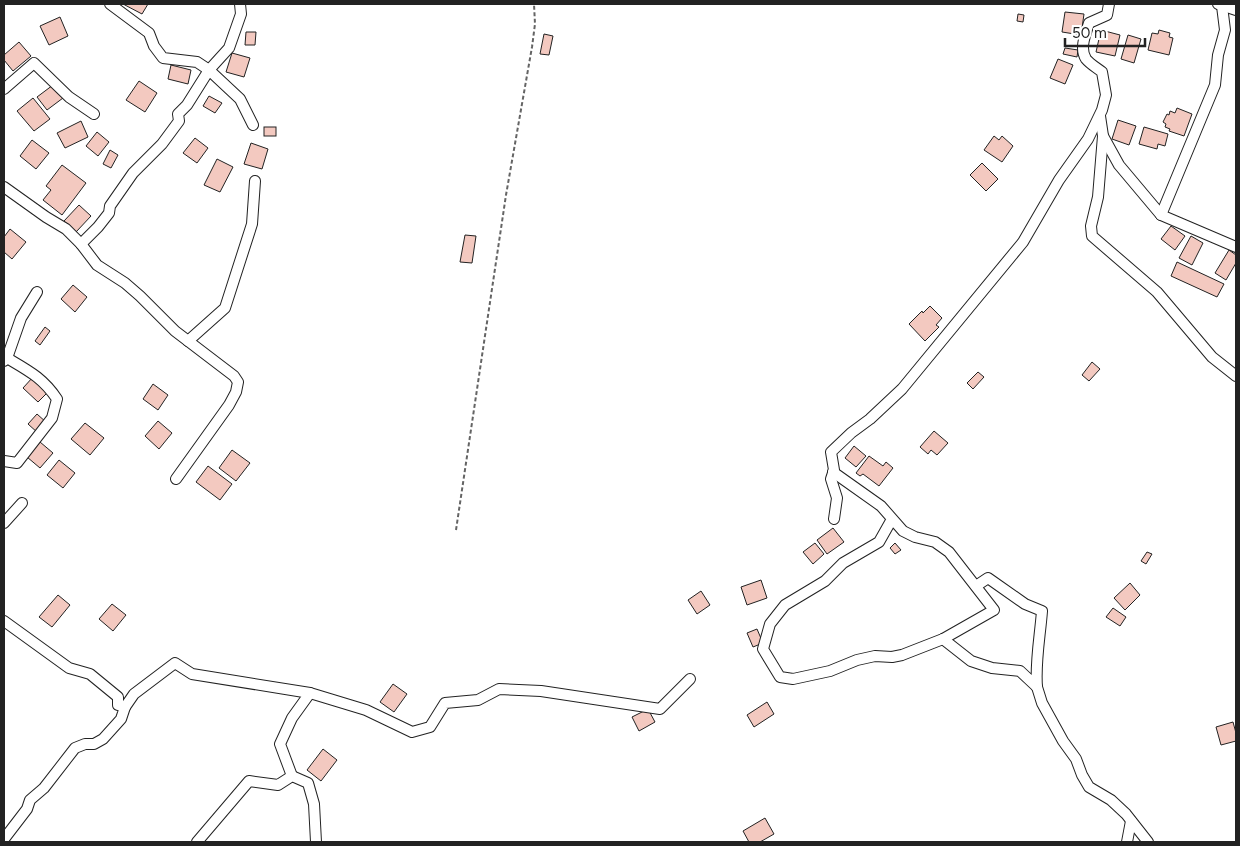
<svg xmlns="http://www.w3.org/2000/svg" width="1240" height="846" viewBox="0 0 1240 846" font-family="Figtree,sans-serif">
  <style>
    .building { fill: #f3c9c0; stroke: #222 }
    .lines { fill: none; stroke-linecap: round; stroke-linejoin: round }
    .street-casing { stroke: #222; stroke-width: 12 }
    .path { stroke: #646464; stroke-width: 2; stroke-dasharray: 4 2.5; stroke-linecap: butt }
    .street { stroke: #fff; stroke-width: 10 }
  </style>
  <rect width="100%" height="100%" fill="#fff"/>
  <g class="building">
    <path d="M123,4h25l-6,10z"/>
    <path d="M1065,12l19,2 -3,21 -19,-3z"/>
    <path d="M1018,14l6,1 -1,7 -6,-1z"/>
    <path d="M60,17l8,19 -19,9 -9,-19z"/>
    <path d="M1101,30l19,5 -5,21 -19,-4z"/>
    <path d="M1159,30l11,3 -1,4 4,1 -4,17 -21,-5 4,-17 6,1z"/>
    <path d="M246,32h10l-1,13h-10z"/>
    <path d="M544,34l9,2 -4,19 -9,-1z"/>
    <path d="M1128,35l13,4 -7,24 -13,-4z"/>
    <path d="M19,42l12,14 -18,15 -9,-11v-5z"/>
    <path d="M1065,48l13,2 -1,7 -14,-3z"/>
    <path d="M232,53l18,5 -6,19 -18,-5z"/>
    <path d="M1058,59l15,6 -8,19 -15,-6z"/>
    <path d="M171,65l20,5 -3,14 -20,-5z"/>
    <path d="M139,81l18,12 -12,19 -19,-12z"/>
    <path d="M53,85l10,13 -16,12 -10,-13z"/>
    <path d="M209,96l13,7 -7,10 -12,-7z"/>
    <path d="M33,98l17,21 -16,12 -17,-20z"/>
    <path d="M1177,108l15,6 -8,22 -15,-5 1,-2 -5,-2 1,-3 -3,-2 4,-8 2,1 1,-4 5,2z"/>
    <path d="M1118,120l18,6 -7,19 -17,-6z"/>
    <path d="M81,121l7,16 -23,11 -8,-15z"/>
    <rect x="264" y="127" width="12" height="9"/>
    <path d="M1144,127l24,7 -3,12 -7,-2 -1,5 -18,-5z"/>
    <path d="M97,132l12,10 -11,14 -12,-10z"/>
    <path d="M994,136l5,4 3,-4 11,10 -11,16 -18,-12z"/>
    <path d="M195,138l13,10 -11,15 -14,-10z"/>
    <path d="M32,140l17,13 -13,16 -16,-13z"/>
    <path d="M251,143l17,6 -6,20 -18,-5z"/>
    <path d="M110,150l8,5 -7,13 -8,-4z"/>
    <path d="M217,159l16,8 -13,25 -16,-7z"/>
    <path d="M982,163l16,16 -12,12 -16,-16z"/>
    <path d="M62,165l24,18 -24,32 -19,-15 8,-10 -5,-4z"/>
    <path d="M79,205l12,11 -15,16 -12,-11z"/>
    <path d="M1171,226l14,10 -10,14 -14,-11z"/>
    <path d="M10,229l16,13 -14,17 -8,-7v-15z"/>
    <path d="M465,235l11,1 -4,27 -12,-1z"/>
    <path d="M1191,236l12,7 -11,22 -13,-7z"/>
    <path d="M1229,250l7,5v8l-10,17 -11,-7z"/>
    <path d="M1177,262l47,22 -7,13 -46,-21z"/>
    <path d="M73,285l14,12 -12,15 -14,-13z"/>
    <path d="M930,306l12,12 -6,7 3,2 -14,14 -16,-17 13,-13 1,2z"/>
    <path d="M45,327l5,4 -10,14 -5,-4z"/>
    <path d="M1092,362l8,7 -11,12 -7,-6z"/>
    <path d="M978,372l6,5 -11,12 -6,-6z"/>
    <path d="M33,377l15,15 -10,10 -15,-14z"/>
    <path d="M153,384l15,11 -10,15 -15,-11z"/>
    <path d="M37,414l10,9 -9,10 -10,-9z"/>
    <path d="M158,421l14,12 -13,16 -14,-13z"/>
    <path d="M85,423l19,15 -14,17 -19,-16z"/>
    <path d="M934,431l14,12 -11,12 -6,-5 -3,4 -8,-7z"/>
    <path d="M40,442l13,11 -13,15 -13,-11z"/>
    <path d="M854,446l12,10 -10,11 -11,-9z"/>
    <path d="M232,450l18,13 -14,18 -17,-13z"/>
    <path d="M869,456l14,10 3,-4 7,6 -14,18 -16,-12 -3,2 -4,-3z"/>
    <path d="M59,460l16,13 -12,15 -16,-13z"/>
    <path d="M208,466l24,18 -12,16 -24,-18z"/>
    <path d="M833,528l11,14 -17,12 -10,-14z"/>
    <path d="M815,543l9,11 -11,10 -10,-12z"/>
    <path d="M895,543l6,7 -6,4 -5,-6z"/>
    <path d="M1147,552l5,2 -6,10 -5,-3z"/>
    <path d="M761,580l6,18 -20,7 -6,-18z"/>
    <path d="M1130,583l10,12 -15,15 -11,-12z"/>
    <path d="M701,591l9,14 -13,9 -9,-14z"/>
    <path d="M58,595l12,10 -18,22 -13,-10z"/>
    <path d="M112,604l14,11 -13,16 -14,-12z"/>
    <path d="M1113,608l13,9 -6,9 -14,-9z"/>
    <path d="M757,629l6,14 -10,4 -6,-14z"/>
    <path d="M393,684l14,10 -13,18 -14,-10z"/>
    <path d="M767,702l7,12 -20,13 -7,-12z"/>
    <path d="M648,709l7,13 -16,9 -7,-14z"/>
    <path d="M1233,722l3,11v8l-15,4 -5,-18z"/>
    <path d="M323,749l14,11 -16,21 -14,-11z"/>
    <path d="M765,818l9,16 -14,8h-11l-6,-11z"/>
  </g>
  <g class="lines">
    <defs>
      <g id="street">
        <path d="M240,4l1,10 -12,34 -20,22 31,29 13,26"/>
        <path d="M1218,4l18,6"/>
        <path d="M1222,6l3,24 -7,25 -3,30 -54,130 75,32"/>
        <path d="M4,89l30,-26 35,34 25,17"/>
        <path d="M1100,116l3,20 16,29 42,50"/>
        <path d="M1103,136l-5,61 -7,29 1,10 65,56 55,65 24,19"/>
        <path d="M4,187l42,30 20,12 15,15 17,-17 11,-14 1,-7 23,-33 29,-29 17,-23 -1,-7 9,-9 22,-35 -12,-8 -34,-4 -9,-12 -5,-13 -39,-29"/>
        <path d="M81,244l16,21 28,18 15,13 35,35 59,45 4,6 -2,10 -7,13 -53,74"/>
        <path d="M188,341l37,-33 27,-84 3,-43"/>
        <path d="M7,358l14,-40 16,-26"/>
        <path d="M4,361l3,-3c22,13 36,20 50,41l-5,19 -35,45 -13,-2"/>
        <path d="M833,472l48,34 22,25 12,6 20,5 14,10 45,58 -51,29 -41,16 -10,2 -17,-1 -18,4 -27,11 -37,8 -13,-2 -17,-28 7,-25 15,-19 40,-24 18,-18 36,-21 13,-23"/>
        <path d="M834,519l3,-21 -6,-19 3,-9 -3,-18 20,-19 19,-14 32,-30 121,-147 36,-62 29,-41 14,-29 4,-15 -4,-23c-5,-4 -12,-8 -16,-13 -7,-11 0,-26 3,-36l18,-8 2,-11"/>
        <path d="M4,523l18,-20"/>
        <path d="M4,621l65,47 21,6 28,23v8l7,2 -4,12 -18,20 -9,5h-9l-10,4 -31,40 -14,12 -3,9 -23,30"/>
        <path d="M943,639l28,22 21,7 28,3 17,16c-2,-25 3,-50 5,-76l-17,-7 -37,-26 -12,8"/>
        <path d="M1037,687l5,16 21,38 13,18 6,16 7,12 22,13 15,14 22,28"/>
        <path d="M125,707l9,-13 41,-31 17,11 118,19 56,17 46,22 18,-5 15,-24 33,-3 21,-11 42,2 119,18 30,-30"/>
        <path d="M292,776l-12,-32 12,-26 18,-25"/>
        <path d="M197,842l52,-61 29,4 14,-9 16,7 6,21 2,38"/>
        <path d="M1127,842l4,-21"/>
      </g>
    </defs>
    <use href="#street" class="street-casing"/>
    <path class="path" d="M456,530l50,-335 26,-148 3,-23 -1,-20"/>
    <use href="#street" class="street"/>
  </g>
  <rect width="1240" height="846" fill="none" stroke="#222222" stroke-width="10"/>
  <path d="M1065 38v8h80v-8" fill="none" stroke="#222222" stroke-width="2.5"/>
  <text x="1072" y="38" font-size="15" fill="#222222" stroke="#ffffff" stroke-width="4" paint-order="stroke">50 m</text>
</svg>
